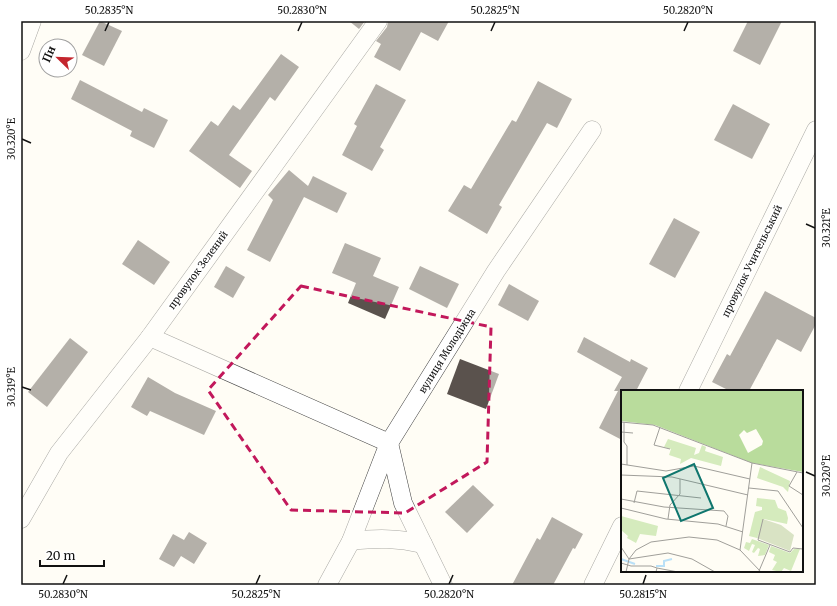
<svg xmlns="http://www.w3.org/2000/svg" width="837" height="606" viewBox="0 0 837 606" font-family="Merriweather,serif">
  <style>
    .building { fill: #5a524d }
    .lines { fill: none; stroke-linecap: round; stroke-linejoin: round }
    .minor-casing { stroke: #444; stroke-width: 19 }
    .minor { stroke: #fff; stroke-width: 18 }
    .marked { fill: none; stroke: #c2185b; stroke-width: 3; stroke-dasharray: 8 5; stroke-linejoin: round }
    .ticks { fill: none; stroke: #111; stroke-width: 1.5 }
    .labels { text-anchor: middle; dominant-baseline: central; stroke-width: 4; stroke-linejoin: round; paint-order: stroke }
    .street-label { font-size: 10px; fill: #111; stroke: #fff }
    .inset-river { fill: none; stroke: #b9e0f7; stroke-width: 2 }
    .inset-road { fill: none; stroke: #a09f9a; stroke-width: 1 }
    .view { fill: #0f766e; fill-opacity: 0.15; stroke: #0f766e; stroke-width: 2 }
    .inset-edge { fill: none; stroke: #111; stroke-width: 2 }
    .neatline { fill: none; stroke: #111; stroke-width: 1.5 }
    .ticks-label { font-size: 10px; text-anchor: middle; fill: #111 }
  </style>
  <rect width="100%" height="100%" fill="#fffdf5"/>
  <g class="building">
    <path d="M100,21l22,10 -18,35 -22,-11z"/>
    <path d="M349,21h16l-6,8z"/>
    <path d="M388,21h61l-11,20 -17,-9 -21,39 -26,-14 7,-13 -5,-3 11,-14z"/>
    <path d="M748,21h34l-22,44 -27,-14z"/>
    <path d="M281,54l18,13 -24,34 -5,-4 -41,58 23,16 -12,17 -51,-37 22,-30 7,5 15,-21 7,5z"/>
    <path d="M80,80l62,32 2,-4 24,12 -14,28 -24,-12 2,-5 -61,-32z"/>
    <path d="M538,81l34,18 -15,29 -10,-5 -48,82 3,2 -15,27 -39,-23 16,-26 7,4 41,-69 4,2z"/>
    <path d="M376,84l30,16 -26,47 4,3 -12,21 -30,-16 15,-29 -3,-2z"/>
    <path d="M733,104l37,20 -18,35 -38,-19z"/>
    <path d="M289,170l19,16 5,-10 34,17 -10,20 -33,-16 -34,65 -23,-12 26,-50 -5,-5z"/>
    <path d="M674,218l26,14 -25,46 -26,-14z"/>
    <path d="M138,240l32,22 -16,23 -32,-21z"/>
    <path d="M345,243l36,15 -8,18 26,11 -14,32 -37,-16 8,-20 -24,-10z"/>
    <path d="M226,266l19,11 -12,21 -19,-11z"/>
    <path d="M420,266l39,18 -12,24 -38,-19z"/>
    <path d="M509,284l30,17 -11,20 -30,-16z"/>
    <path d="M765,291l51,27v6l-15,28 -24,-13 -28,52h-19l-18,-9 15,-28 3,2z"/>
    <path d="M584,337l46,25 1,-3 17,9 -12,23h-14v49l-23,-12 19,-37h-4l8,-14 -45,-25z"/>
    <path d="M70,338l18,14 -41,55 -19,-15z"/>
    <path d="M460,359l39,15 -13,35 -39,-15z"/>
    <path d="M148,377l27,16 41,18 -12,24 -54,-24 -3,5 -16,-9z"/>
    <path d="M473,485l21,20 -27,28 -22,-21z"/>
    <path d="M552,517l31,17 -8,15 -2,-1 -20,37h-41l25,-47 3,2z"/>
    <path d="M189,532l18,11 -13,21 -13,-8 -7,11 -15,-8 14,-25 11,6z"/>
  </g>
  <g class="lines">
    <defs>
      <g id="minor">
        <path d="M21,51l11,-30"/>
        <path d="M150,337l239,106 14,60 40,82"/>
        <path d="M688,391l128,-261"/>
        <path d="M21,519l38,-66 91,-116 228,-316"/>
        <path d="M351,541c26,-3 47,-3 72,3"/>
        <path d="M327,585l24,-44 38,-98 107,-172 96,-141"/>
        <path d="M593,585l29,-59"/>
      </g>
    </defs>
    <use href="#minor" class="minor-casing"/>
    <use href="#minor" class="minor"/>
  </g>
  <path d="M0 0H837V606H0ZM301,286l190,41 -4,135 -82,51 -114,-3 -83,-120z" fill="#fffdf5" fill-opacity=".55" fill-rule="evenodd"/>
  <path class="marked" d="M301,286l190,41 -4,135 -82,51 -114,-3 -83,-120z"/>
  <path class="ticks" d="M105,31l4,-9M298,31l4,-9M491,31l4,-9M684,31l4,-9M22,139l9,4M806,224l9,4M22,387l9,3M806,472l9,4M63,584l4,-9M256,584l4,-9M449,584l4,-9M643,584l3,-9"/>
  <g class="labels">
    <g class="street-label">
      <text transform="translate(752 261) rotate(-64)">провулок Учительський</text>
      <text transform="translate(198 270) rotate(-54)">провулок Зелений</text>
      <text transform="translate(447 351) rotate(-58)">вулиця Молодіжна</text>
    </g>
  </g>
  <g transform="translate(621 390)">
    <rect width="182" height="182" fill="#fffdf5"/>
    <path d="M47,49l28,9 -2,7 5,-2 3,-8 4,2 -1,4 18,6 -2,9 -30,-8 -11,6 1,-5 -12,-4 2,-6 -7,-2zM139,77l30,14 -2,11 -5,-5 -26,-9zM136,108l18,2 3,8 8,3 2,7 -1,6 -23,-5 -7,19 -8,-2 6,-24 7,-2v-3l-6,-1zM0,126l37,10 -2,10 -16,-2 -4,9 -9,-5 1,-2 -7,-6zM131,149l17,6 -4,10 -7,1 2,-7 -2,-1 -4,5 -2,-1 3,-7 -3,-1 -3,7 -5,-3 2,-6 4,1zM150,156l19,7 4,-4h6l-9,22 -7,-3 -3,4 -9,-2 5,-8 -4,-2 2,-5 -6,-3z" fill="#d5ebbd"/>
    <path d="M0,0h182v82l-51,-9 -97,-38 -34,-4zM135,39l7,12 -1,4 -14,8 -9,-18 5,-5 3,3z" fill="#b9dc9c" fill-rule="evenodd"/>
    <path d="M142,129l18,6 13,10 -4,16 -33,-13z" fill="#d9e3c4"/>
    <path class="inset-river" d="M0,169l14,5M35,176h8v-5l8,-2"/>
    <path class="inset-road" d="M0,32l32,3 99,38 51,10M3,32v20l3,4M39,37l-6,18 16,4M0,42l12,1M0,74l45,7 28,-5 56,13M6,75v-19M176,82l-8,14 14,9M0,85l51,2 76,18M128,98l29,3 25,37M0,109l43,8 60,4 4,5 -2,10M13,113l3,-12 64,7M0,118l45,11 52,5 25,8M47,129l2,-14 10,-11v-15M142,129l-5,21 32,12 3,-4 10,1M0,157l8,12M119,160l12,-87M8,169l39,-6 24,6 23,13M0,173l10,3h20l6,2 -1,4M36,178l21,4M138,181l11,-26M5,182l3,-13 7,-9 15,-8 38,-5 28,3 23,10 21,22"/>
    <path class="view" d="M73,74l19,44 -32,13 -18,-43z"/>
    <rect width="182" height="182" class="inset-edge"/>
  </g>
  <rect width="837" height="606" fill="none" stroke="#ffffff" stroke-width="44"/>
  <g transform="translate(58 58) rotate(293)"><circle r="19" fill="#ffffff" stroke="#a0a0a0"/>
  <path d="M0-3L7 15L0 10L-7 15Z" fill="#c4262e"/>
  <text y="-6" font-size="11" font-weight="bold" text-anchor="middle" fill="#111111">Пн</text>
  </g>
  <path d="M40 560v6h64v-6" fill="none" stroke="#111111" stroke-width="2"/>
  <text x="46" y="560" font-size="12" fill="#111111" stroke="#ffffff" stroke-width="3" paint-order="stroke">20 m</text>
  <rect x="22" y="22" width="793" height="562" class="neatline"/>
  <g class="ticks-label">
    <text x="109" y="14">50.2835°N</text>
    <text x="302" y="14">50.2830°N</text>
    <text x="495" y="14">50.2825°N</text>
    <text x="688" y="14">50.2820°N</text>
    <text transform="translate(11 139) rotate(-90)" y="4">30.320°E</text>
    <text transform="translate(826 228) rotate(-90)" y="4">30.321°E</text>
    <text transform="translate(11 387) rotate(-90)" y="4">30.319°E</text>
    <text transform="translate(826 476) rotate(-90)" y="4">30.320°E</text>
    <text x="63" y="598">50.2830°N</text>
    <text x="256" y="598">50.2825°N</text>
    <text x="449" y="598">50.2820°N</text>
    <text x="643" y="598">50.2815°N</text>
  </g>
</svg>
